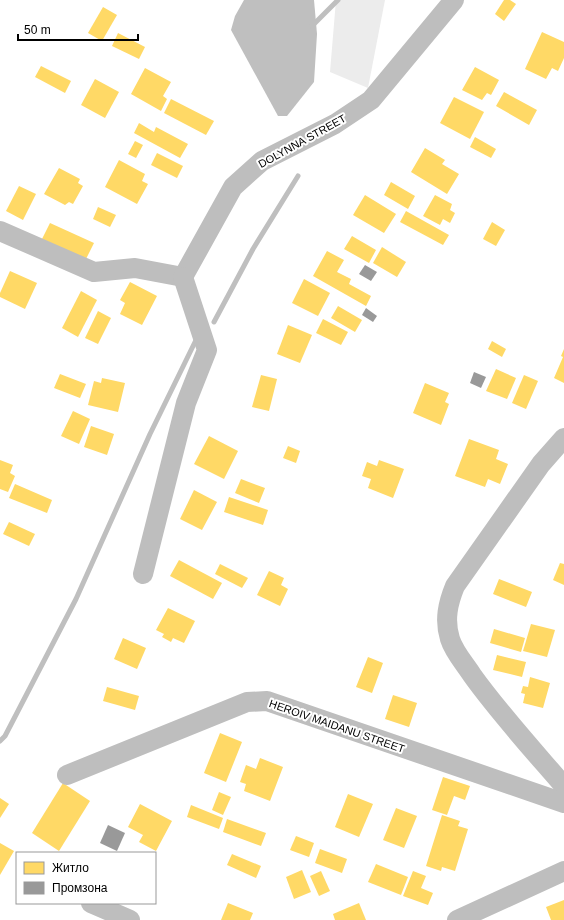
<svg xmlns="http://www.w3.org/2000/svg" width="564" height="920" viewBox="0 0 564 920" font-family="Arial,sans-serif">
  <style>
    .green { fill: #ececec }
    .water { fill: #bfbfbf }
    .homes { fill: #ffd966 }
    .industry { fill: #999 }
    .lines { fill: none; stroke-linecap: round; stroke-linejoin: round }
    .stream { stroke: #bfbfbf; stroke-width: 5 }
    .minor { stroke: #bebebe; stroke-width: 20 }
    .labels { text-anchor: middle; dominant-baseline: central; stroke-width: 4; stroke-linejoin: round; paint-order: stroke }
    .street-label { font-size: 11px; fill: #000; stroke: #fff }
  </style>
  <rect width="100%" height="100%" fill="#fff"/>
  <path class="green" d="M336,0h49l-17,88 -38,-16z"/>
  <path class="water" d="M244,0h70l3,34 -3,48 -27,34h-9l-47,-86 4,-14z"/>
  <g class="homes">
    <path d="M504,0h6l6,4 -12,17 -9,-7z"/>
    <path d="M103,7l14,8 -15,26 -14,-8z"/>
    <path d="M542,32l22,10v16l-6,13 -6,-3 -6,11 -21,-10z"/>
    <path d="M118,33l27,14 -6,12 -27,-13z"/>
    <path d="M41,66l30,15 -6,12 -30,-16z"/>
    <path d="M475,67l24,13 -8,15 -4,-2 -5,7 -20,-10z"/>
    <path d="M145,68l26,14 -8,14 4,3 -6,12 -30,-17z"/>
    <path d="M95,79l24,13 -14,26 -24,-13z"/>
    <path d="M504,92l33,18 -8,15 -33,-19z"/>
    <path d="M454,97l30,15 -14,27 -30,-16z"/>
    <path d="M171,99l43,22 -8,14 -42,-22z"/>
    <path d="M139,123l15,9 2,-5 32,17 -8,14 -46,-25z"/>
    <path d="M475,137l21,12 -5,9 -21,-11z"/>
    <path d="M135,141l8,4 -7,13 -8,-4z"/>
    <path d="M425,148l20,12 -3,4 17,10 -12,20 -36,-22z"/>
    <path d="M157,153l26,13 -6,12 -26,-13z"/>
    <path d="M119,160l26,14 -3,7 6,3 -11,20 -32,-17z"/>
    <path d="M59,168l21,11 -2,4 5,3 -10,18 -4,-2 -4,3 -21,-11z"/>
    <path d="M391,182l24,14 -7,13 -24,-14z"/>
    <path d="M19,186l17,8 -13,26 -17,-9z"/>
    <path d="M365,195l31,19 -12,19 -31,-18z"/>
    <path d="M435,195l17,9 -2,6 5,3 -5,10 -7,-4 -3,6 -17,-9z"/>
    <path d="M98,207l18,8 -6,12 -17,-8z"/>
    <path d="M406,211l43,24 -6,10 -43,-23z"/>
    <path d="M492,222l13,8 -9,16 -13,-7z"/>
    <path d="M50,223l44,20 -8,16 -44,-20z"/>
    <path d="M352,236l24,14 -7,13 -25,-14z"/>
    <path d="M382,247l24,15 -9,15 -24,-14z"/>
    <path d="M327,251l17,9 -7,12 14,7 -2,5 22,12 -5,10 -53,-30z"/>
    <path d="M10,271l27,12 -12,26 -25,-12v-4z"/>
    <path d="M304,279l26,14 -12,23 -26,-13z"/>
    <path d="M130,282l27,14 -15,29 -22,-11 5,-11 -5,-3z"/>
    <path d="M81,291l16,9 -19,37 -16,-9z"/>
    <path d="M338,306l24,14 -7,12 -24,-14z"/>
    <path d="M98,311l13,7 -13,26 -13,-6z"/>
    <path d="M323,319l25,13 -7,13 -25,-12z"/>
    <path d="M288,325l24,10 -12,28 -23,-9z"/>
    <path d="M492,341l14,8 -4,8 -14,-8z"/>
    <path d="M564,349v34l-10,-5 9,-21 -2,-1z"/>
    <path d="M496,369l20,9 -9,21 -21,-8z"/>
    <path d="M60,374l26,10 -6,14 -26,-10z"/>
    <path d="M261,375l16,4 -8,32 -17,-4z"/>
    <path d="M524,375l14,6 -12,28 -14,-6z"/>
    <path d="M102,378l23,5 -7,29 -30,-7 6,-24 7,2z"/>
    <path d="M425,383l24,10 -4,9 4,2 -8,21 -28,-12z"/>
    <path d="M73,411l17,8 -11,25 -18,-8z"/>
    <path d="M91,426l23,8 -7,21 -23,-8z"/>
    <path d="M209,436l29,15 -14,28 -30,-15z"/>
    <path d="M469,439l30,11 -3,9 12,5 -8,20 -12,-5 -3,8 -30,-11z"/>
    <path d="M288,446l12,5 -4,12 -13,-5z"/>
    <path d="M0,460l13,5 -3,8 5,3 -7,16 -8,-3z"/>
    <path d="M379,460l25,9 -11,29 -25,-10 3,-9 -9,-3 5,-14 10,4z"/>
    <path d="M241,479l24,9 -6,15 -24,-10z"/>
    <path d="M15,484l37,16 -5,13 -38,-15z"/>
    <path d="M194,490l23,12 -15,28 -22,-11z"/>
    <path d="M229,497l39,13 -5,15 -39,-13z"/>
    <path d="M9,522l26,12 -6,12 -26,-12z"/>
    <path d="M179,560l43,23 -9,16 -43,-23z"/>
    <path d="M560,563l4,1v21l-11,-5z"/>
    <path d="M220,564l28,14 -6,10 -27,-14z"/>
    <path d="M269,571l15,7 -3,7 7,4 -8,17 -23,-11z"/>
    <path d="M499,579l33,13 -6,15 -33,-13z"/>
    <path d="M168,608l27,13 -11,22 -11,-5 -2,4 -9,-5 2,-3 -8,-4z"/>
    <path d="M531,624l24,6 -8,27 -24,-6z"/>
    <path d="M494,629l31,9 -4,14 -31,-9z"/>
    <path d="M123,638l23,10 -9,21 -23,-10z"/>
    <path d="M497,655l29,7 -4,15 -29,-7z"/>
    <path d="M368,657l15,6 -11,30 -16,-6z"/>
    <path d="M530,677l20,6 -7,25 -20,-5 2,-9 -4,-1 2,-7 5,1z"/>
    <path d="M107,687l32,9 -4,14 -32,-9z"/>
    <path d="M393,695l24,8 -8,24 -24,-8z"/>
    <path d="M220,733l22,9 -16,40 -22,-9z"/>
    <path d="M260,758l23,9 -13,34 -26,-10 2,-7 -6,-2 6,-17 10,4z"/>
    <path d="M443,777l27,9 -5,14 -11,-4 -7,19 -15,-5z"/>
    <path d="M63,783l27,18 -31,50 -27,-18z"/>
    <path d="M219,792l12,5 -8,18 -11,-5z"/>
    <path d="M348,794l25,10 -14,33 -24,-10z"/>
    <path d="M0,798l9,6 -9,14z"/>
    <path d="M140,804l32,17 -16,30 -17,-9 4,-7 -15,-8z"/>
    <path d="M191,805l32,13 -4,11 -32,-12z"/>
    <path d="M396,808l21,8 -13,32 -21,-8z"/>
    <path d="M442,815l18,6 -2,5 10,3 -13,42 -13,-4 -1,4 -15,-5z"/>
    <path d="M227,819l39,14 -5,13 -38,-14z"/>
    <path d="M296,836l18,7 -5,14 -19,-7z"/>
    <path d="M0,843l14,8 -14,24z"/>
    <path d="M320,849l27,10 -5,14 -27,-10z"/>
    <path d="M232,854l29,12 -5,12 -29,-13z"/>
    <path d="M376,864l32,13 -7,18 -33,-13z"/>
    <path d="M302,870l9,22 -17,7 -8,-22z"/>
    <path d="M321,871l9,20 -11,5 -9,-20z"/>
    <path d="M413,871l13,5 -5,12 12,5 -5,12 -25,-9z"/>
    <path d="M564,900v20h-13l-5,-13z"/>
    <path d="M228,903l25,10 -3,7h-29z"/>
    <path d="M359,903l7,17h-31l-2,-6z"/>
  </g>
  <g class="industry">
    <path d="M365,265l12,7 -6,9 -12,-7z"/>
    <path d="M366,308l11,8 -4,6 -11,-7z"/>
    <path d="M474,372l12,5 -5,11 -11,-5z"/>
    <path d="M108,825l17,8 -8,18 -17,-8z"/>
  </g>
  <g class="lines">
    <g class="stream">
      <path d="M312,26l26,-26"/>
      <path d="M214,322l39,-73 45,-73"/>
      <path d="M0,741l5,-5 71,-137 74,-165 46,-94"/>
    </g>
    <g class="minor">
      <path d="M0,231l94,41 41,-4 48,9"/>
      <path d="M183,277l50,-90 29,-26 73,-37 36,-24 83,-100"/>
      <path d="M564,438l-23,26 -86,122c-7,17 -11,34 -5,53 4,13 15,25 22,36 28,39 61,75 92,111"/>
      <path d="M143,574l43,-171 21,-53 -24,-73"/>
      <path d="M67,775l180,-73 20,-1 297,102"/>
      <path d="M91,903l39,17"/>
      <path d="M457,920l107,-49"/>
    </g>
  </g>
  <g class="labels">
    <g class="street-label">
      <text transform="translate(302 141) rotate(-29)">DOLYNNA STREET</text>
      <text transform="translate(337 726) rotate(19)">HEROIV MAIDANU STREET</text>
    </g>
  </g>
  <rect x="16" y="852" width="140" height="52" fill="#ffffff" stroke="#999999"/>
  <rect x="24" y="862" width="20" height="12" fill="#ffd966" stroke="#999999"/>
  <text x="52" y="872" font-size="12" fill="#000000">Житло</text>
  <rect x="24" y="882" width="20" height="12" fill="#999999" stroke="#999999"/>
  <text x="52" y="892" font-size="12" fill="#000000">Промзона</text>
  <path d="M18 34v6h120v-6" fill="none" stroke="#000000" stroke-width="2"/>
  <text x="24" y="34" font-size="12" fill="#000000" stroke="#ffffff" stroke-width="3" paint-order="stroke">50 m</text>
</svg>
